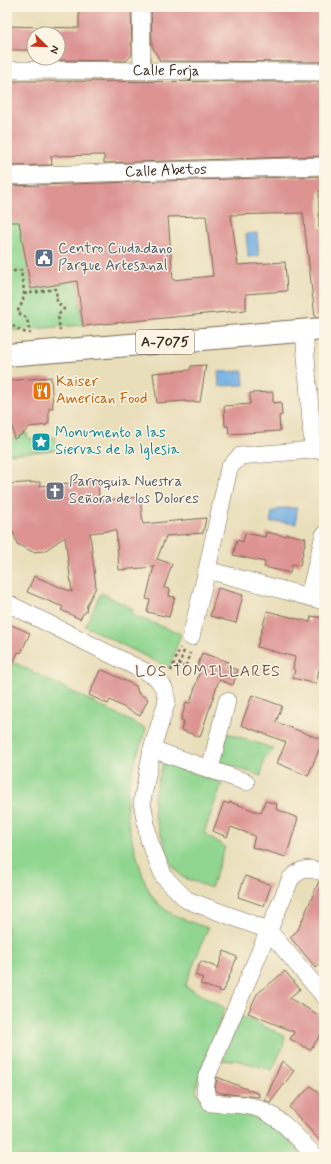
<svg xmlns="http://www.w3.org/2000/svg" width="331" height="1164" viewBox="0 0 331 1164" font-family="Mynerve,sans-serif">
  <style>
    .green { fill: #90d690; stroke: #668057 }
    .water { fill: #71aee3; stroke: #566c80 }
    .building { fill: #dc9392; fill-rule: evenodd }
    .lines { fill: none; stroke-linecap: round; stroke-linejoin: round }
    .street-casing { stroke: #786955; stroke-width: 18 }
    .primary-casing { stroke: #786955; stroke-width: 24 }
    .path { stroke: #786955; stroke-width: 2.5; stroke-dasharray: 3 3; stroke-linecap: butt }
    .street { stroke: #fff; stroke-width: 17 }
    .primary { stroke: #fff; stroke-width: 22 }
    .labels { text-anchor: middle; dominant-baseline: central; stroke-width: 3; stroke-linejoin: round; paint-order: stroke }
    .shield { fill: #fcf5e5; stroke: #75675a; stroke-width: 1 }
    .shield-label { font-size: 14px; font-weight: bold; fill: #3b2a1e }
    .street-label { font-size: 15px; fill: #3b2a1e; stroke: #fcf5e5 }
    .service-label { font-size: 15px; fill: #4e5e75; stroke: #fcf5e5; text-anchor: start }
    .food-label { font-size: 15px; fill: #c56008; stroke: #fcf5e5; text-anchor: start }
    .culture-label { font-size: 15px; fill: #0d838f; stroke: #fcf5e5; text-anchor: start }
    .worship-label { font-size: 15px; fill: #5b616d; stroke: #fcf5e5; text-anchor: start }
    .neighbourhood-label { font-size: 16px; letter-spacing: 1px; fill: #734f47; stroke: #fcf5e5 }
  </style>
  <rect width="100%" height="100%" fill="#fcf5e5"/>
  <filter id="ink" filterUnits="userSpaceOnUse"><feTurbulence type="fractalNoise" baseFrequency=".025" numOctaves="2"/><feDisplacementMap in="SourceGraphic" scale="8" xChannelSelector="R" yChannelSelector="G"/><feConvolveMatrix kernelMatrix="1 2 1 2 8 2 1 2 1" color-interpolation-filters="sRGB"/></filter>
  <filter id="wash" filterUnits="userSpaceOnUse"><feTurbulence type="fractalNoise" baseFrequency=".012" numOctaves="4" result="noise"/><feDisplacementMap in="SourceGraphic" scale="16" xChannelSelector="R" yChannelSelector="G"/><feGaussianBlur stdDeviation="0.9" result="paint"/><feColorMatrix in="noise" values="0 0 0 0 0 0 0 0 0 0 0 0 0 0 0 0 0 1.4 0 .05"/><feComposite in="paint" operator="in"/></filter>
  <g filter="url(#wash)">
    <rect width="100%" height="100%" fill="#e9deba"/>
    <g class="green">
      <path d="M72,220l10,105 -75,6v-109z"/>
      <path d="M26,432l3,7 26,-2 1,13 -49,4v-13z"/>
      <path d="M101,593l32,16 -1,6 49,19 -12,34 -84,-42z"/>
      <path d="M7,659l139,70c-10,30 -23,60 -18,92 2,13 6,26 10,39 4,13 8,28 16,39 12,16 36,23 54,29l-23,58 40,22 -25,64 -4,17 4,11 74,24 29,33h-296z"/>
      <path d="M227,733l47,16 -10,9 -3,18 -41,-14z"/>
      <path d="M163,763l59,20 -18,50 21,14 -14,41 -29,-11 -10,-12 -18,-50v-20z"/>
      <path d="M241,1016l44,20 -2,11 -11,23 -36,-10 -14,1z"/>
    </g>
    <g class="water">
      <path d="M257,233l2,23 -11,1 -2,-23z"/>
      <path d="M243,371l1,14 -25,1 -1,-14z"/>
      <path d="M282,508h15l-1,16 -14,-2h-12l2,-10z"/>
    </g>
    <g id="blocks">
      <g class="building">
        <path d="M79,7h52l1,48 -6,6 -68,-1v-26h-24v16h-26v-24l71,2z"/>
        <path d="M151,7h173v55l-164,-1 -8,-15z"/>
        <path d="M7,81l313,1v8h4v66l-220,7v-8l-53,1 1,9 -45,1z"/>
        <path d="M324,176v14l-5,1v37h5v89h-9l-12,-104 -72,2 7,50 47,-3 2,29 -41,3v16l-163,16 -6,-45 -46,8 -12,-67h-12v-36zM206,216l7,60 -40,4 -5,-63z"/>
        <path d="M206,365l-6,37h-14v-1l-29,2 -4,-30 37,-3 1,-4z"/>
        <path d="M51,377l2,31h-4v15h-2v2l-18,2 -5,6 -10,6 -3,-24h-4v-34z"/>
        <path d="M273,392v11l8,-1 1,13 -3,1 1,15 -51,3 -1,-8h-3l-1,-20 26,-2v-11z"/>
        <path d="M98,480l1,21 41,-4 3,27 63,-6 -3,15 -37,3 -9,23 15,5 -8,24 6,1 -1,7 6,1 -6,20 -22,-5 3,-12 -4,-1 8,-33v1l-35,3 -3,-40 -26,3 6,54 -9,18 -1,7 -3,2 -3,5 -19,-9 2,-3 -36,-15 7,-16 38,16 -7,-55 -21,14 -11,1 -16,-8 -3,-11 -7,1v-50l33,-2v4z"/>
        <path d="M266,532l19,4 1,-2 20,4 -6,28 -8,-2 -2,9 -26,-6 1,-5 -32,-7 4,-15 6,2 2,-9 20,4z"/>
        <path d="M218,588l25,7 -7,28 -26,-7z"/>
        <path d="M267,611l43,11 1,-6 13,2v53l-5,-1 -3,14 -23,-6 2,-8 -2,-1 2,-12 -38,-10z"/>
        <path d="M7,623l23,10 -9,20 -3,-1 -11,26z"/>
        <path d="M202,653l27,9 -2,5 11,3 -5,15 -14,-5 -19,57 -19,-7 3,-9 -3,-1 5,-18 4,1 10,-32 -4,-1z"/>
        <path d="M100,670h3l33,16 2,7 10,6 -8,17 -30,-16 -2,4 -19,-9z"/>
        <path d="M252,695l30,11 -6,16 47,18 -15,36 -31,-13 9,-21 -45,-17z"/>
        <path d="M265,801l12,3 -1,5 22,9 -12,39 -34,-10 3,-11 -24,-9 -4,10 -14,-6 11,-29 5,2 1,-2 31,11z"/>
        <path d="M245,876l26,9 -7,21 -26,-9z"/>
        <path d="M319,881l5,1v79l-8,7 -26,-31 8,-7z"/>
        <path d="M224,951l13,6 -14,35 -23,-8 3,-6 -8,-3 6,-14 17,7z"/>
        <path d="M285,971l15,18 -11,9 35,20v12l-14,20 -20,-11 4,-7 -46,-19 9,-19z"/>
        <path d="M282,1061l12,10 -24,32 -5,-3z"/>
        <path d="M217,1077l42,17v3l-39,-4 -5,-3z"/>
        <path d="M311,1086l13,12v47l-35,-38z"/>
      </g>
    </g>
  </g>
  <g filter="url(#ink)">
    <use href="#blocks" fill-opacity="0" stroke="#786955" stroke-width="1"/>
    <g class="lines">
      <defs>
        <g id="street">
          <path d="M141,7l1,63"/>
          <path id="s1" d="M7,70l317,2"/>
          <path id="s2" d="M7,176l317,-10"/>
          <path d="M304,330l9,119"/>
          <path d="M207,570l117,31"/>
          <path d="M309,596l15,-61"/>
          <path d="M7,603l149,74 8,11 3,13 -15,48 -10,53 7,38 15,37 23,23 81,30 56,66"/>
          <path d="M191,637l16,-67 22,-102 11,-12 84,-7"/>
          <path d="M152,749l94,33"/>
          <path d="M210,769l17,-68"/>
          <path d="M316,1157c-17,-17 -33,-38 -56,-48 -14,-6 -33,-4 -49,-6l-6,-11 2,-16 84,-198c12,-11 17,-10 33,-6"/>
        </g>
        <path id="primary" d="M7,355l317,-26"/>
      </defs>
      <use href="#street" class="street-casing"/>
      <use href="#primary" class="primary-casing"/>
      <g class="path">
        <path d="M7,272l14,-2c2,19 7,26 -4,42l10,6 3,16"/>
        <path d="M24,294l32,-5 1,13 7,7 -6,6 2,16"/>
        <path d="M7,323l19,10"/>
        <path d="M184,651l-5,14 6,3 5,-15"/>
        <path d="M171,671l9,-23"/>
      </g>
      <use href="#street" class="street"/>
      <use href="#primary" class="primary"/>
    </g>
  </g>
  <defs>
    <symbol id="civic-square" viewBox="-11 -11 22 22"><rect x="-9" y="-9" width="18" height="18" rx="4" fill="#5c6f8a" stroke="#fcf5e5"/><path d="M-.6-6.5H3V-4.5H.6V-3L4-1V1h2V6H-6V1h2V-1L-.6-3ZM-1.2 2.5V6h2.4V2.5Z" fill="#fff"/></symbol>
    <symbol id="restaurant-square" viewBox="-11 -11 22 22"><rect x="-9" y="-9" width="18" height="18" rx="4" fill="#e8710a" stroke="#fcf5e5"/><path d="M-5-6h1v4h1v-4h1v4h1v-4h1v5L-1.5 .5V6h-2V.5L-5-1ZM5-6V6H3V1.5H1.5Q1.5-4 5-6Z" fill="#fff"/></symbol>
    <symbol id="sight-square" viewBox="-11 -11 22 22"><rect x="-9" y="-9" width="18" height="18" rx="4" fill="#0f9aa8" stroke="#fcf5e5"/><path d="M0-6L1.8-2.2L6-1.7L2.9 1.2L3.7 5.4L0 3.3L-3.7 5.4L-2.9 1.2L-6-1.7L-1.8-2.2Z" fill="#fff"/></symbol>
    <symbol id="church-square" viewBox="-11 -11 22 22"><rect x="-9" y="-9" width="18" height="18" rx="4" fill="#6b7280" stroke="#fcf5e5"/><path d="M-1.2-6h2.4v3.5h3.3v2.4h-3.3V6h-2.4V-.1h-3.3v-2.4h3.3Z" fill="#fff"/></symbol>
  </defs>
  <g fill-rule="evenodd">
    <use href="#civic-square" x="33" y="247" width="22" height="22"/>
    <use href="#restaurant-square" x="31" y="380" width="22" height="22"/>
    <use href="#sight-square" x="30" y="431" width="22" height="22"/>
    <use href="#church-square" x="44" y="480" width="22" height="22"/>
  </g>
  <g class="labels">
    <rect class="shield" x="136" y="330" width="58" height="24" rx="3"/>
    <g class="shield-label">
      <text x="165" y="342">A-7075</text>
    </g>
    <g class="street-label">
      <text stroke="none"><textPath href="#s1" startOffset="159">Calle Forja</textPath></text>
      <text stroke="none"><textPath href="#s2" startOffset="159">Calle Abetos</textPath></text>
    </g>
    <g class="service-label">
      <text x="58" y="249">Centro Ciudadano<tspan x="58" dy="17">Parque Artesanal</tspan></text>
    </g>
    <g class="food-label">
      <text x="56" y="382">Kaiser<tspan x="56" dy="17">American Food</tspan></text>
    </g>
    <g class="culture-label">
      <text x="55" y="433">Monumento a las<tspan x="55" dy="17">Siervas de la Iglesia</tspan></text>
    </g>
    <g class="worship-label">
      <text x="69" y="482">Parroquia Nuestra<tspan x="69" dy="17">Señora de los Dolores</tspan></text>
    </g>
    <g class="neighbourhood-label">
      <text x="208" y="671">LOS TOMILLARES</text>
    </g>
  </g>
  <rect width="331" height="1164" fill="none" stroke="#fcf5e5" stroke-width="24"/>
  <g transform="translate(46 46) rotate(113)"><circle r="19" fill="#fcf5e5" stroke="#afa495"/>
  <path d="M0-3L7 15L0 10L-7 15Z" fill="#c8321e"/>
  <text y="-6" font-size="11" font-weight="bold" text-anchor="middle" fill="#3b2a1e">N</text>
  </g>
</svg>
